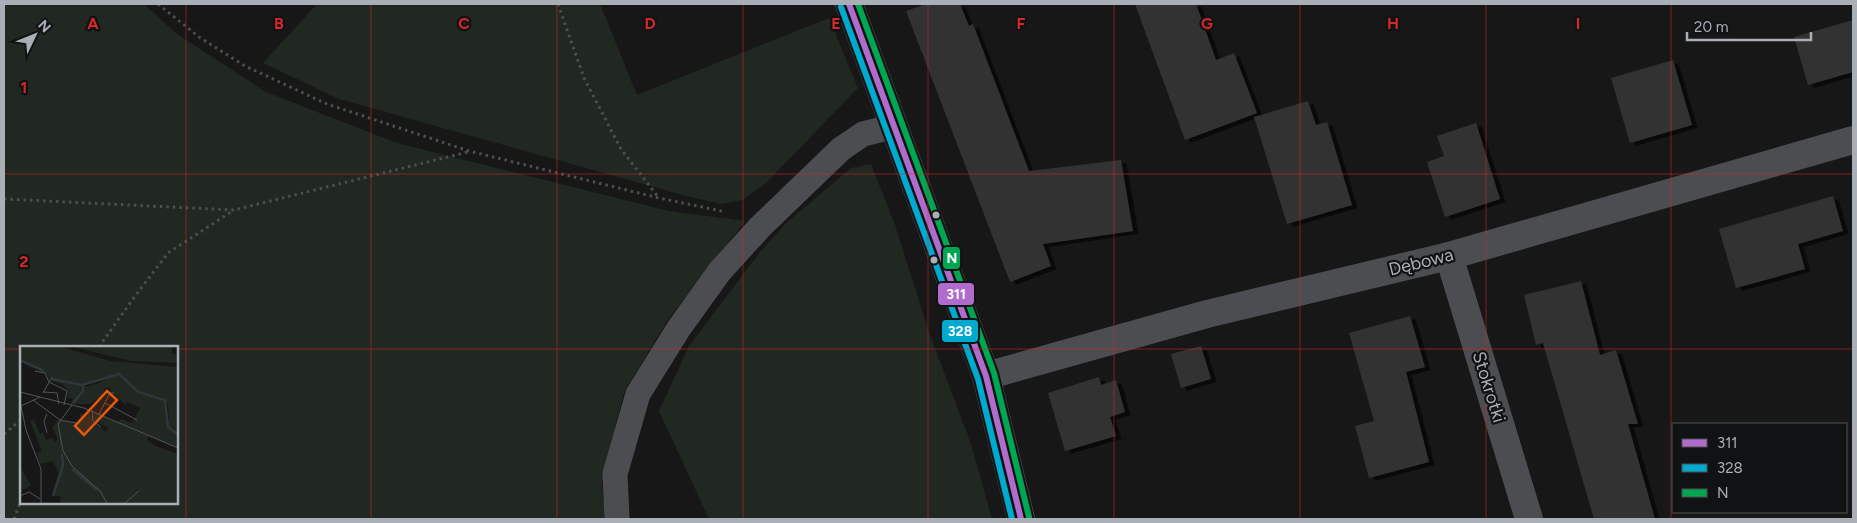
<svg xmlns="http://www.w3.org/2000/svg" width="1857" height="523" viewBox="0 0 1857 523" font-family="Figtree,sans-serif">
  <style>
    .green { fill: #212721; fill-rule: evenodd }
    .building { fill: #313232; filter: url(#shadow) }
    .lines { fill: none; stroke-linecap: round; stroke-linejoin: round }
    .path { stroke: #4d4e50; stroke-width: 3; stroke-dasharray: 2.5 4; stroke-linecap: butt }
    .service { stroke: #4c4d50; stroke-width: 25 }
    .minor { stroke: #4c4d50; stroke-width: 28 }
    .tertiary { stroke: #4c4d50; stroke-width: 28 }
    .bus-1-casing { stroke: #111213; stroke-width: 10 }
    .bus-2-casing { stroke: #111213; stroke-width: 10 }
    .bus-3-casing { stroke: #111213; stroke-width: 10 }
    .bus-1 { stroke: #b06ccc; stroke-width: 6 }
    .bus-2 { stroke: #00a9ce; stroke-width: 6 }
    .bus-3 { stroke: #00a651; stroke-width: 6 }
    .grid { fill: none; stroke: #d62828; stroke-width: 1; stroke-opacity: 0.55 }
    .bus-dot { fill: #aaafb6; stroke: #111213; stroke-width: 2 }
    .labels { text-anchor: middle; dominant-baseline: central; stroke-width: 4.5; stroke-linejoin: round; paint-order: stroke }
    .street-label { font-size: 18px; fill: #aaafb6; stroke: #111213 }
    .inset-river { fill: none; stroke: #2f373b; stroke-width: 2.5 }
    .inset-road { fill: none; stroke: #525457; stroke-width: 1 }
    .view { fill: #e8590c; fill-opacity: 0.15; stroke: #e8590c; stroke-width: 2.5 }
    .inset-edge { fill: none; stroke: #aaafb6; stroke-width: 2.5 }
    .grid-label { font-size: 16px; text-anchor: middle; font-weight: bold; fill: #d62828; stroke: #111213; stroke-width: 4.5; stroke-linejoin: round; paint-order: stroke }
    .line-badge { stroke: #111213; stroke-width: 2 }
    .badge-label { font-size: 14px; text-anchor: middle; font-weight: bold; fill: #fff }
  </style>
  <defs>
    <filter id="shadow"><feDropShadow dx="5.5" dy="3" stdDeviation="0" flood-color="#0009"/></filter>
  </defs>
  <rect width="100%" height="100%" fill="#171717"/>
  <g class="green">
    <path d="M4,4h140l33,30 89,58 131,51 272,68 76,10 -76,97 -45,74 -22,90 3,37h-601zM21,347h155v155h-155z"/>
    <path d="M317,4h283l37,91 192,-77 29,70 -93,96 -23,16 -20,4 -32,-7 -351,-98 -76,-36z"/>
    <path d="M871,164l24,61 35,110 41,109 21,75h-283l-50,-108 30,-65 71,-94 26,-29 65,-55z"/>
  </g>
  <g class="building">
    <path d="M926,4h34l9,22 4,-2 56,147 92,-11 12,71 -90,13 8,22 -41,16 -104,-271z"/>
    <path d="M1135,4h61l20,56 18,-7 23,60 -72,27z"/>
    <path d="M1853,20v52l-45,13 -14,-48z"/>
    <path d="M1673,60l19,65 -62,18 -19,-65z"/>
    <path d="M1308,101l8,24 11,-3 25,83 -65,19 -33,-107z"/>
    <path d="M1476,123l24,76 -55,18 -18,-55 17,-6 -7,-20z"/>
    <path d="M1833,196l10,35 -45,13 7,25 -69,19 -17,-59z"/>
    <path d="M1581,281l19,74 16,-5 22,74h-10l27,95h-61l-51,-176 -7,2 -12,-50z"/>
    <path d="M1410,316l15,51 -19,5 23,90 -60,16 -14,-52 19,-5 -25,-88z"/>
    <path d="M1201,346l10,33 -30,9 -10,-34z"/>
    <path d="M1099,377l2,8 15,-5 9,32 -15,5 6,19 -51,15 -17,-58z"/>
  </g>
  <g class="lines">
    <g class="path">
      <path d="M158,4l41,33 46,29 82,38 142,47 190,47 67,14"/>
      <path d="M558,4l26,74 37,71 38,49"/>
      <path d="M4,199l230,11 234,-58"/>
      <path d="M99,347l36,-51 33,-43 66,-43"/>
      <path d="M4,434l17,-14"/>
      <path d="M14,519l7,-18"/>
    </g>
    <path class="service" d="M617,519l-2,-45 23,-80 41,-66 41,-57 40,-44 81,-78 22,-15 32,-8"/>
    <g class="minor">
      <path d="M1449,256l80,263"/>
      <path d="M986,376l221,-62 242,-58 404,-116"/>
    </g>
    <path class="tertiary" d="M849,4l137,372 35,143"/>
    <defs>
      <path id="bus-1" d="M849,4l137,372 35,143"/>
      <path id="bus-2" d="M841,7l137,372 34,140"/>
      <path id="bus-3" d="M858,4l136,369 35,144"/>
    </defs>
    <use href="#bus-1" class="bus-1-casing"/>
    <use href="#bus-2" class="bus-2-casing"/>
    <use href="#bus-3" class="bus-3-casing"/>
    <use href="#bus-1" class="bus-1"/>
    <use href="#bus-2" class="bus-2"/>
    <use href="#bus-3" class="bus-3"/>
  </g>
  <path class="grid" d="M186,4v515M371,4v515M557,4v515M743,4v515M928,4v515M1114,4v515M1300,4v515M1486,4v515M1671,4v515M4,174h1849M4,349h17M176,349h1677"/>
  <g class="bus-dot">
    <circle cx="936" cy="215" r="4.5"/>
    <circle cx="934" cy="260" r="4.5"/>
  </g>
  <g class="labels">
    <g class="street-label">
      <text transform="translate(1421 262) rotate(-14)">Dębowa</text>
      <text transform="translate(1489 387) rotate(73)">Stokrotki</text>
    </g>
  </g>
  <g transform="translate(20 346)">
    <rect width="158" height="158" fill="#171717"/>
    <path d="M0,0h39l51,15 67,6v67l-8,-6 -1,-24 -3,-5 -2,-2 -23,-4 -21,-20 -6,1 -9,6 -24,5 4,2 16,-4 16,-9 24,20 23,5 5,29 9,8v11l-60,-24 3,-4 12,4 8,-15 -13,-6 -1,3 -16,-14 1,-3h-6l-3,8 -12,8h-19l2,-5 -6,-1 1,-7 -6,-7 -11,-3 -10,-13 -13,-1 6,-2 -14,-7zM49,0h103v8h5v9l-46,-2zM69,65l5,12 12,9 2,-5 -14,-6 -1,-9 56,24 -2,4 7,5 23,9v49h-116l-1,-7h-8l7,-22 -6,-13 -13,3 -3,-11 5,-2 -12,-30 4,-2 6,15 3,-2 3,8 7,-2 1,4 4,-2 -6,-13 6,-7 22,3v-10l7,2zM0,121l11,18 -11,7z" fill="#212721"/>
    <path class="inset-river" d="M0,14l24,11M32,33l30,6 37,-11 19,18 27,8 3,27 10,8M53,57l10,-12v-5M52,123l25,21M33,150l10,-31 -1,-11"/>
    <path class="inset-road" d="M15,25l10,2 4,9M29,36l18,9 -3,14M0,46l64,16 94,40M24,46l13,1 2,11M23,47l9,-16M13,54l27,20 16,3M85,57l32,17M52,59l-14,19 5,27 9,15 28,25 7,12M1,60l5,24 15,39v34M1,60l19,-9M72,65l1,10 8,6M27,68l-3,7 3,12M79,68l11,-21h4M0,150l9,-4 11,7M105,157l14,-12"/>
    <path class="view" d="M87,45l10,9 -33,35 -9,-9z"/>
    <rect width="158" height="158" class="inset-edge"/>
  </g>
  <g class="grid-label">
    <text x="93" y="29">A</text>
    <text x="279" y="29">B</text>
    <text x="464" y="29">C</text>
    <text x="650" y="29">D</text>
    <text x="836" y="29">E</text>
    <text x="1021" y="29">F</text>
    <text x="1207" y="29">G</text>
    <text x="1393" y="29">H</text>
    <text x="1578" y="29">I</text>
    <text x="24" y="93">1</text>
    <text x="24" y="267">2</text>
  </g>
  <g class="line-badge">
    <rect x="942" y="246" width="19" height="24" rx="5" fill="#00a651"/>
    <rect x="937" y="282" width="38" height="24" rx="5" fill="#b06ccc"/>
    <rect x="941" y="319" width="38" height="24" rx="5" fill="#00a9ce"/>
  </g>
  <g class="badge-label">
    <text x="952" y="263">N</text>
    <text x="956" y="299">311</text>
    <text x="960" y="336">328</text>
  </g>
  <rect width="1857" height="523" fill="none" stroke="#aaafb6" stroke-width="10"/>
  <rect x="1672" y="423" width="175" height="90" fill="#111213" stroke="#4e5154"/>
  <rect x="1682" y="439" width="25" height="8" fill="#b06ccc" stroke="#4e5154"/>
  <text x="1717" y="448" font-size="15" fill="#aaafb6">311</text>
  <rect x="1682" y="464" width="25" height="8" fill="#00a9ce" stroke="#4e5154"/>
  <text x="1717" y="473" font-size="15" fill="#aaafb6">328</text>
  <rect x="1682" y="489" width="25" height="8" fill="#00a651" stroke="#4e5154"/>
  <text x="1717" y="498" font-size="15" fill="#aaafb6">N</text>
  <g transform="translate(35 35) rotate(47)" stroke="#111213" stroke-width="4" paint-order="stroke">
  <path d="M0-4L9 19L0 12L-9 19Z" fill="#aaafb6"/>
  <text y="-8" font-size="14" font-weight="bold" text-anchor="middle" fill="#aaafb6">N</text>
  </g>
  <path d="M1687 32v8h124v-8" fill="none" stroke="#aaafb6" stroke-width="2.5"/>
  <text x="1694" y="32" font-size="15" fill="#aaafb6" stroke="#111213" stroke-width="4" paint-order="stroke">20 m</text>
</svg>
